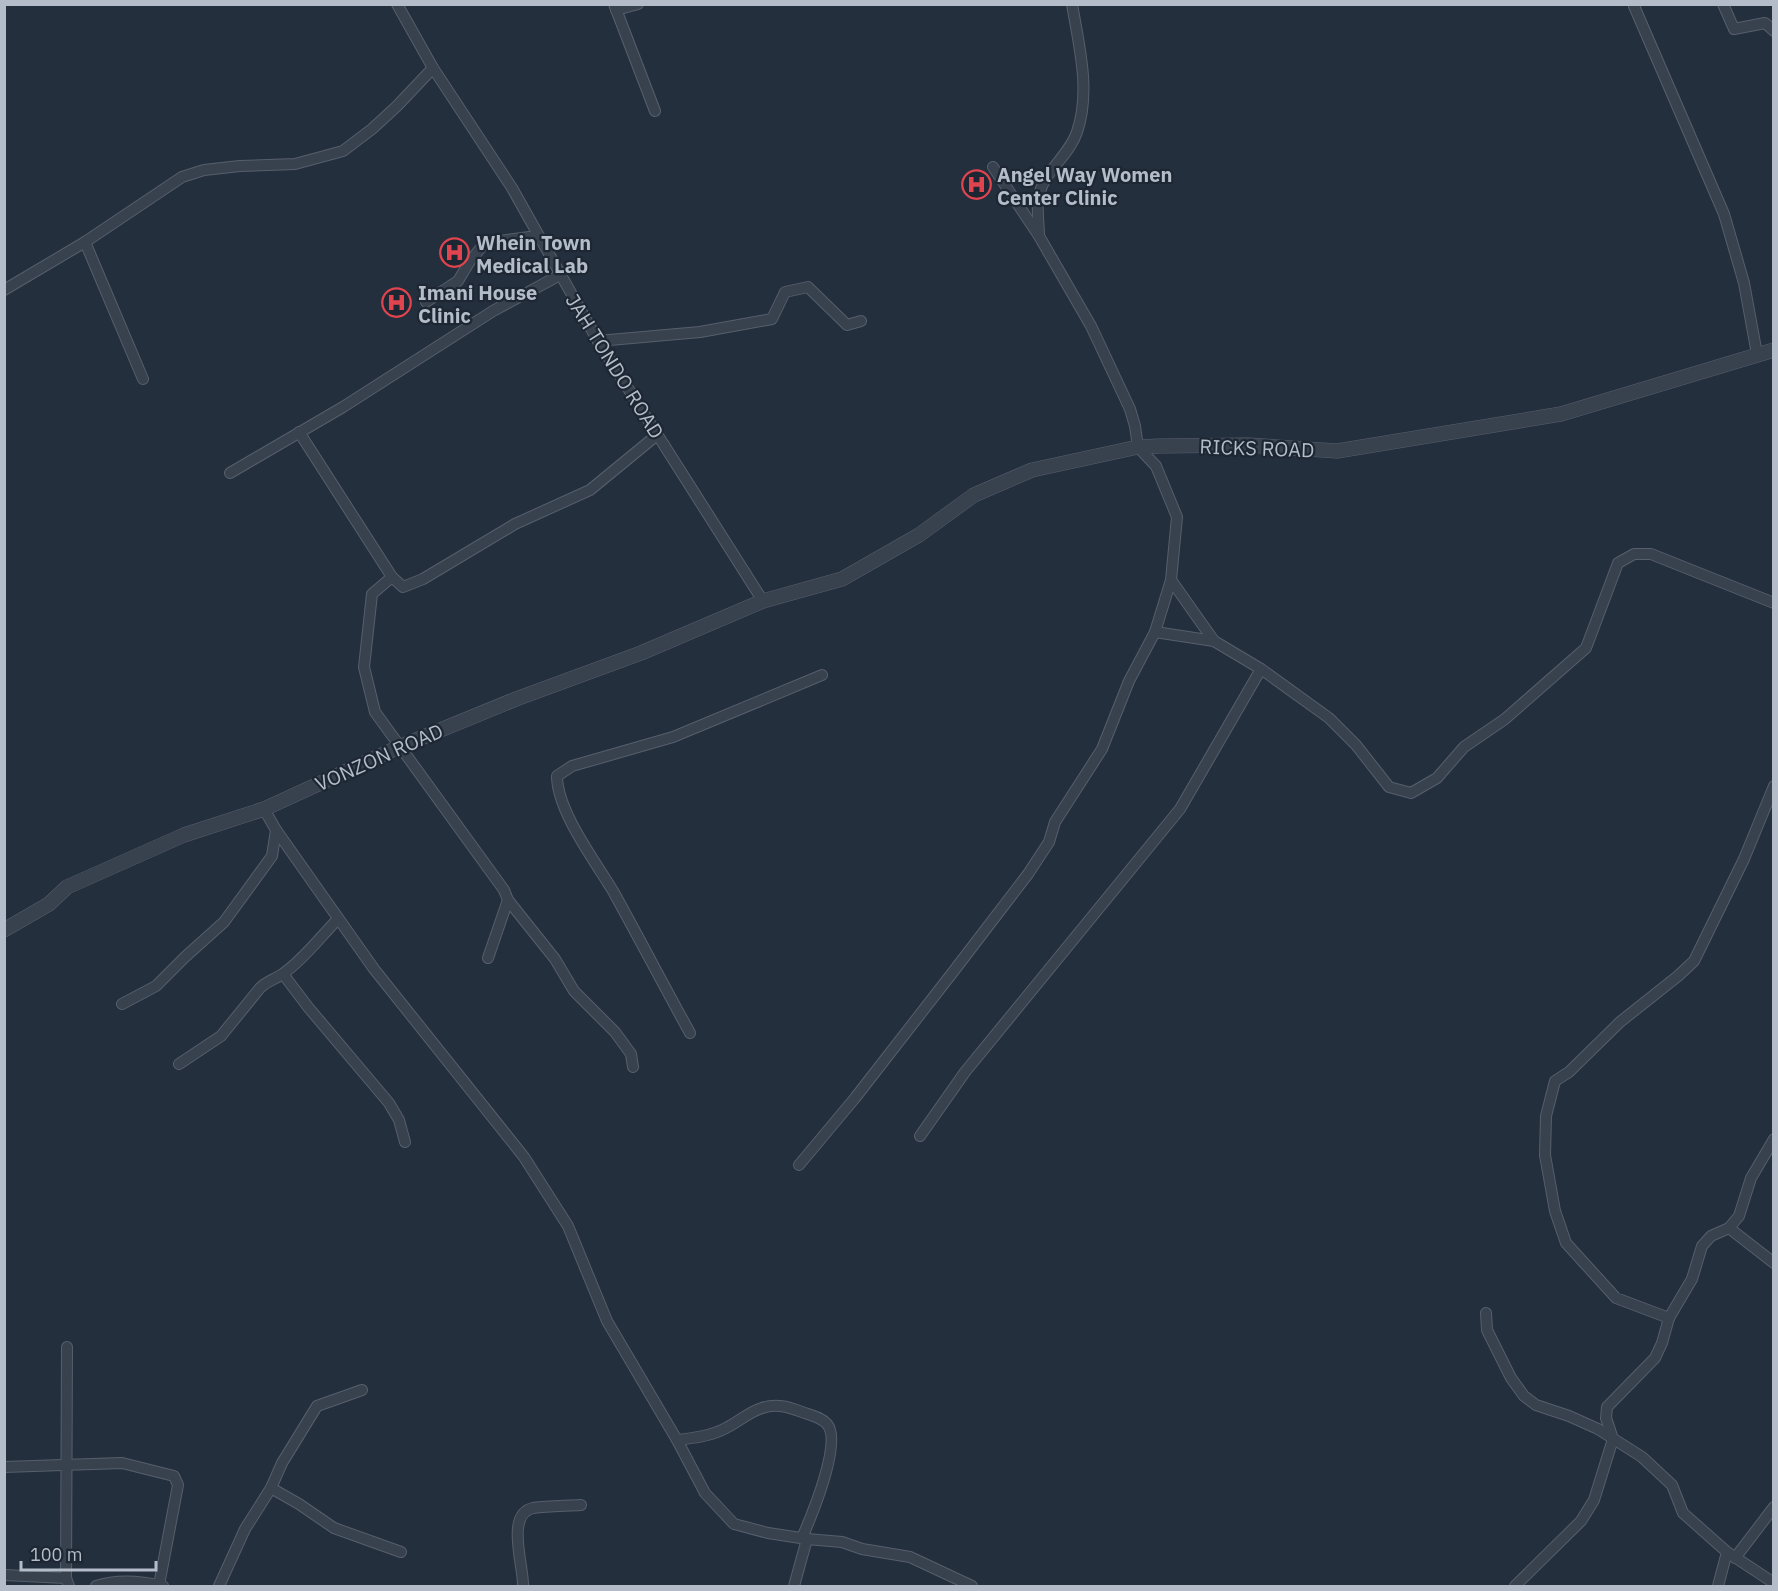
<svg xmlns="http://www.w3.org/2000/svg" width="1778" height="1591" viewBox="0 0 1778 1591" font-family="'IBM Plex Sans',sans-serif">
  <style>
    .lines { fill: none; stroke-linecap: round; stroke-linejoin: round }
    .minor-casing { stroke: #565f6c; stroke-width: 12 }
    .tertiary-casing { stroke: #565f6c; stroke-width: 15 }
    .minor { stroke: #38414e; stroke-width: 10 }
    .tertiary { stroke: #38414e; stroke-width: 14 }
    .labels { text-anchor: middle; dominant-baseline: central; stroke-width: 4.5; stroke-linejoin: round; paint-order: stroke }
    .poi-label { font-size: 20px; font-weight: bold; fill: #b4bcc9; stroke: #1d2633; text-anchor: start }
    .street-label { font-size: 20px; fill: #b4bcc9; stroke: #1d2633 }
  </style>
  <rect width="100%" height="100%" fill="#242f3e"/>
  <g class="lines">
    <defs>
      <g id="minor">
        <path d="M397,4l36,64 79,120 86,153 165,260"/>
        <path d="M614,4l41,107"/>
        <path d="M1636,4l-2,2 90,208 20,69 13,71"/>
        <path d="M1723,4l11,25 31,-6 9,8"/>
        <path d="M616,10l22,-6"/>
        <path d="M993,167l46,69 52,90 39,83 5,17 3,21 18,19 21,51 -6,63 43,61"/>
        <path d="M1039,236c0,-12 -3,-29 0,-41 6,-25 30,-39 38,-63 14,-41 2,-86 -5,-128"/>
        <path d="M85,242l58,137"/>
        <path d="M4,290l81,-48 97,-65 22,-7 36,-4 55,-2 48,-13 29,-22 25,-23 36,-38"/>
        <path d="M426,302l32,-21 12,-20 15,-18 52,-7"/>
        <path d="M598,341l102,-9 72,-13 13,-27 23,-5 39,38 14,-4"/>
        <path d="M299,432l93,145"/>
        <path d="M230,473l113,-66 150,-96 67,-36"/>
        <path d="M1155,632l59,9 47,28 68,49 27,27 33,42 22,6 26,-15 27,-31 41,-28 81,-71 32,-85 16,-9h17l123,49"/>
        <path d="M1774,786l-30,73 -50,102 -16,15 -58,46 -51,50 -14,9 -9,35 -1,39 10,56 11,32 50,55 53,20 23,-39 10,-33 9,-10 18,-8 10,-12 12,-38 23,-39"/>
        <path d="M264,809l12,21 98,139 150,188 44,69 39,95 70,119 28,53 29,31 34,9 39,6"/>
        <path d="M508,900l47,59 19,32 41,41 16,22 2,13"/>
        <path d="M488,958l20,-58 -4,-10 -129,-178 -11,-45 8,-73 20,-17 11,10 20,-8 92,-55 75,-34 67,-55"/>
        <path d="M283,974l25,33 81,96 10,17 6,22"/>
        <path d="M122,1004l34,-18 29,-29 39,-35 48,-66 4,-26"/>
        <path d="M690,1033c-26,-47 -51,-95 -77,-142 -18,-30 -56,-80 -56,-115l15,-10 101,-29 149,-62"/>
        <path d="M179,1064l42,-28 39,-48c7,-7 16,-9 24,-15 20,-14 37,-37 54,-54"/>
        <path d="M920,1136l45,-64 215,-263 81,-140"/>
        <path d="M799,1165l56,-67 98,-126 75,-98 21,-32 6,-20 47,-73 27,-68 26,-49 16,-52"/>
        <path d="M1729,1228l45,35"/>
        <path d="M1486,1313l1,17 24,48 13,18 12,9 33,11 29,13 44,28 30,28 11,28 44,39 47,31"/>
        <path d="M677,1440c17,-2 34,-4 49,-12 12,-6 23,-16 36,-20 14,-5 27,-1 40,4 8,3 19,5 25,12 16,18 -16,93 -25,114"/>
        <path d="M4,1467l118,-4 52,13 4,9 -19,100"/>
        <path d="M271,1488l28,16 35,24 67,24"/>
        <path d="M1735,1558l39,-51"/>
        <path d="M4,1575l62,3 3,8"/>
        <path d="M66,1578l1,-231"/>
        <path d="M96,1586c21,-7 45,-5 67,0"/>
        <path d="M219,1586l26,-57 26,-41 11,-25 35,-57 45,-16"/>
        <path d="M523,1586c1,-19 -18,-72 10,-78 15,-2 32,-2 48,-3"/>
        <path d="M794,1586l13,-47 35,3 20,7 48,8 62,29"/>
        <path d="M1515,1586l66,-65 13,-21 19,-61 -7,-21 1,-11 48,-49 7,-15 7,-25"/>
        <path d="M1718,1586l9,-34"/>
      </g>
      <path id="tertiary" d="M4,930l45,-26 18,-17 117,-52 80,-26 135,-62 117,-48 125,-46 122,-52 79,-22 77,-44 55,-40 58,-25 106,-23 22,-1 88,-1 89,6 224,-37 213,-64"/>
    </defs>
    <use href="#minor" class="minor-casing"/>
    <use href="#tertiary" class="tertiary-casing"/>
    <use href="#minor" class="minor"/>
    <use href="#tertiary" class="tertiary"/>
  </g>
  <defs>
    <symbol id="hospital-ring" viewBox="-11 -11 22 22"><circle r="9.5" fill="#1d2633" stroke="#e0444e" stroke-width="1.5"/><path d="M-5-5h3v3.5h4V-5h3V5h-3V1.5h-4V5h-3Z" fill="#e0444e"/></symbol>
  </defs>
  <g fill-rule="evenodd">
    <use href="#hospital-ring" x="960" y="168" width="33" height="33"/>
    <use href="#hospital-ring" x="438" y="236" width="33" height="33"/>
    <use href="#hospital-ring" x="380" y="286" width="33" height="33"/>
  </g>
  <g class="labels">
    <g class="poi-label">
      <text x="997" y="174">Angel Way Women<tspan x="997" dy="23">Center Clinic</tspan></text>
      <text x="476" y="242">Whein Town<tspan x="476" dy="23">Medical Lab</tspan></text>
      <text x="418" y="292">Imani House<tspan x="418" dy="23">Clinic</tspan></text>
    </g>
    <g class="street-label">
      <text transform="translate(615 366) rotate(58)">JAH TONDO ROAD</text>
      <text transform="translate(1257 448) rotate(2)">RICKS ROAD</text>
      <text transform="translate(379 757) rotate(-24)">VONZON ROAD</text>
    </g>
  </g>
  <rect width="1778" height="1591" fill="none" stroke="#b4bcc9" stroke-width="12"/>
  <path d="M21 1561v9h135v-9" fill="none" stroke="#b4bcc9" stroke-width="3"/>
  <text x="30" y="1561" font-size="18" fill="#b4bcc9" stroke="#1d2633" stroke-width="4.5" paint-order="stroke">100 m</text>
</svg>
